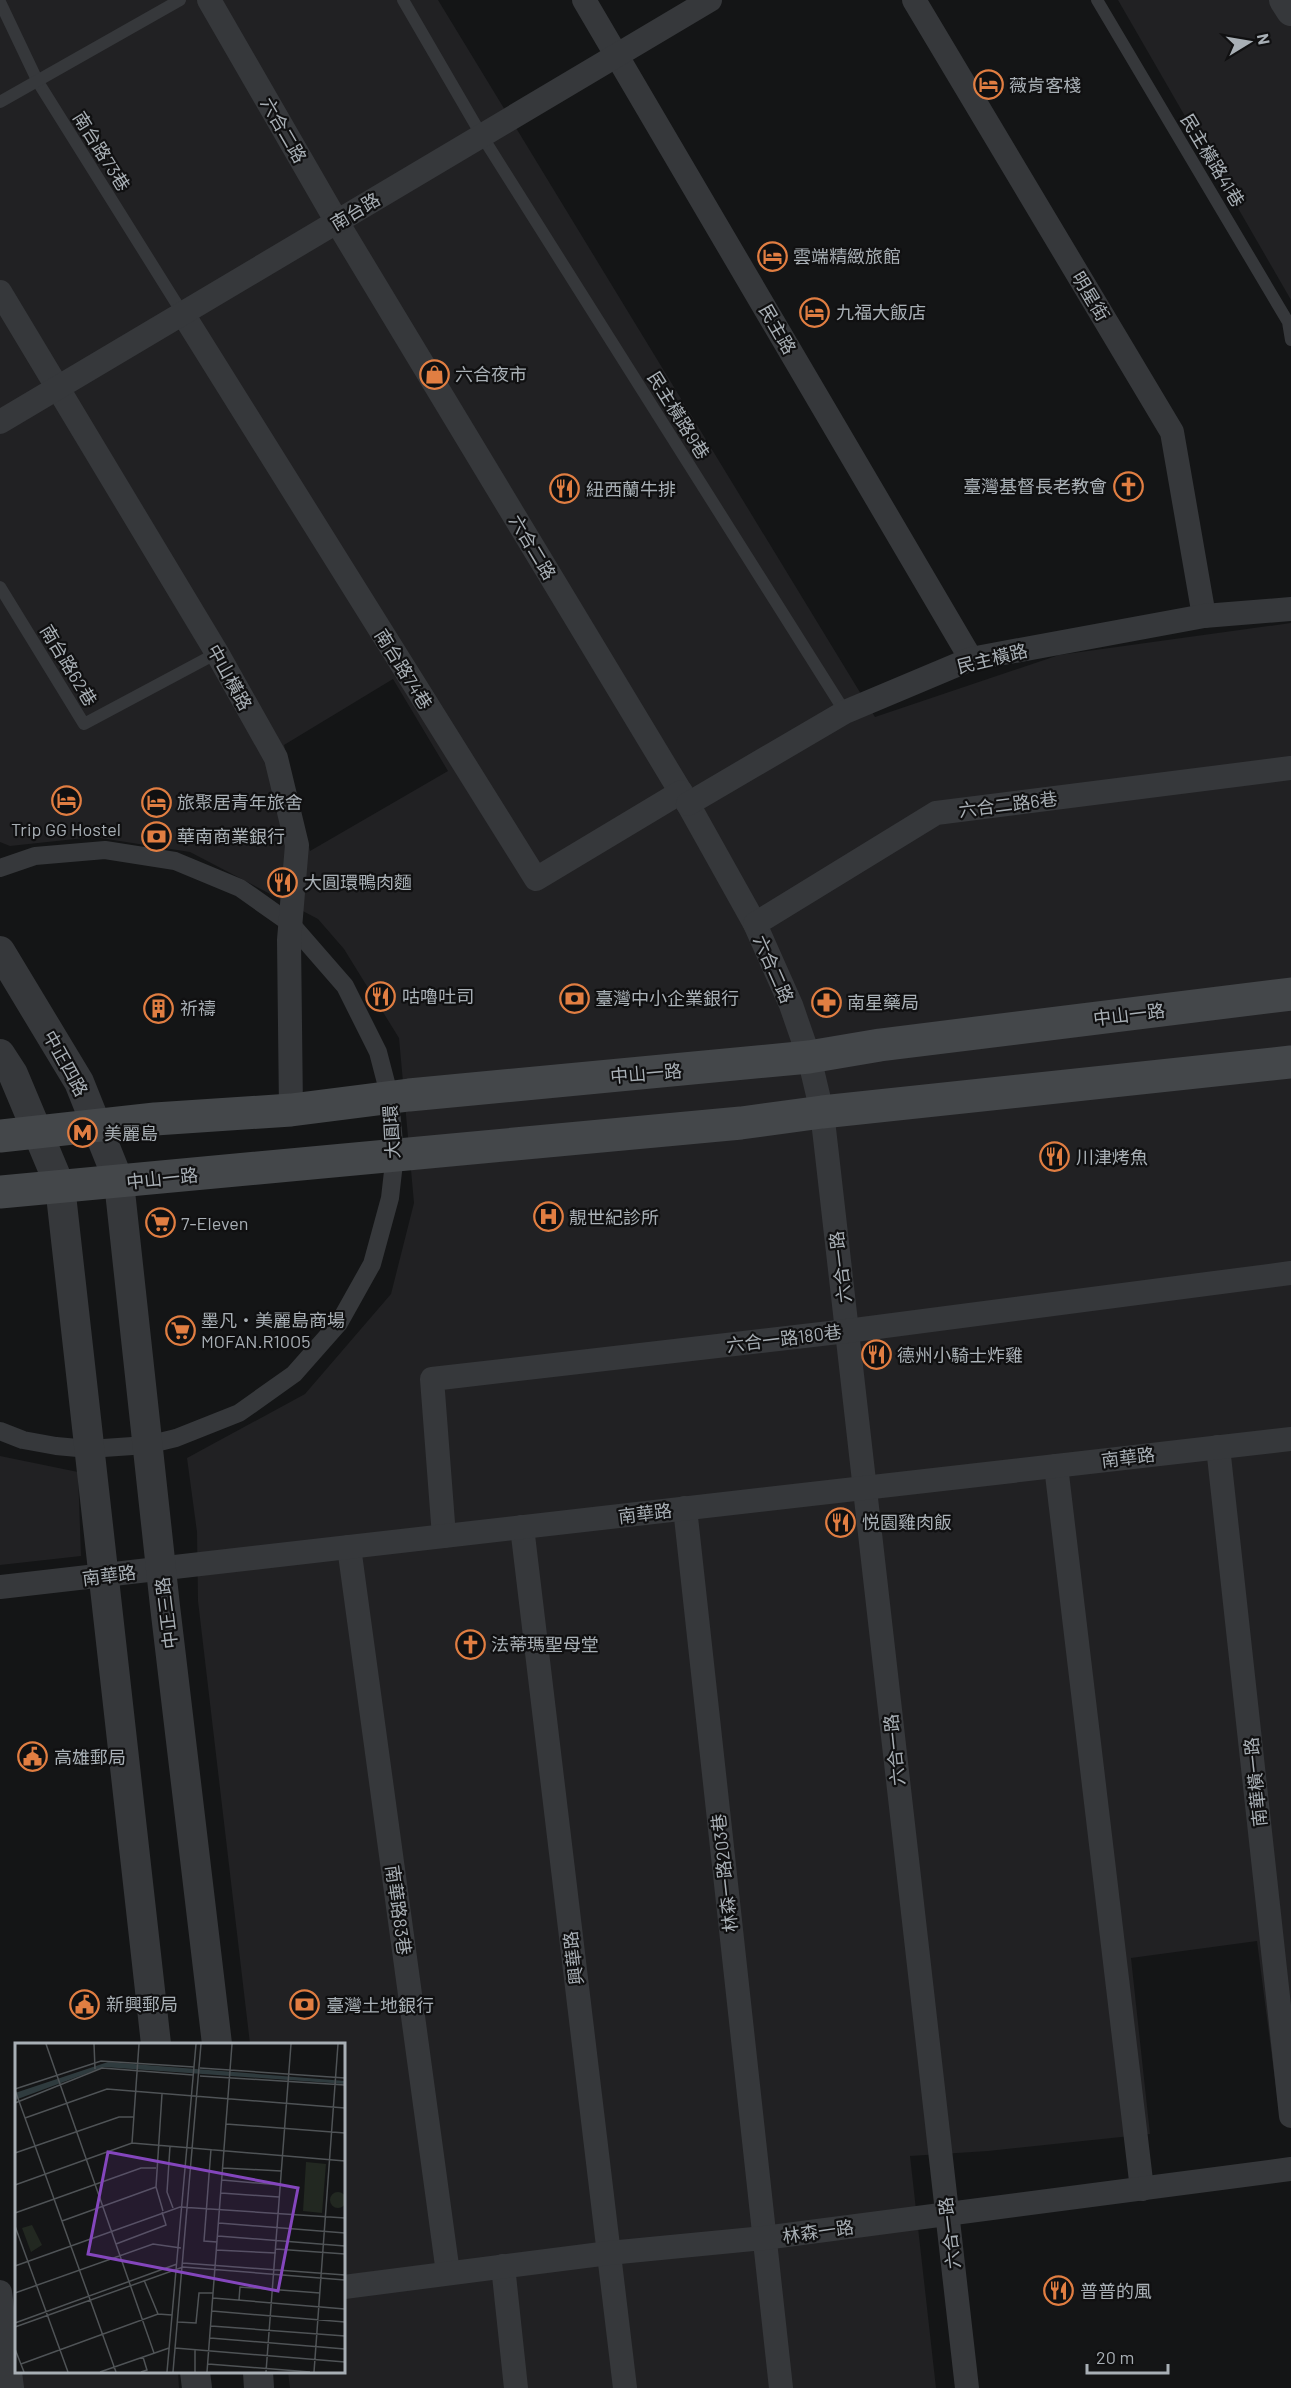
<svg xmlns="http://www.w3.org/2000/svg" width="1291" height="2388" viewBox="0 0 1291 2388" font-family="Barlow,'Noto Sans TC',sans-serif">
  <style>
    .built { fill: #212123; fill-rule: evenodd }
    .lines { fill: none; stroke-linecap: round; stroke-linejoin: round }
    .service { stroke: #36383b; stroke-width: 12 }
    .pedestrian { stroke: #36383b; stroke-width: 18 }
    .minor { stroke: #36383b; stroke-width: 24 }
    .tertiary { stroke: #36383b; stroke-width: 30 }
    .secondary { stroke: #44474a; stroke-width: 33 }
    .labels { text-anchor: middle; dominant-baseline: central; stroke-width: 4.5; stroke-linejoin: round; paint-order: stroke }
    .poi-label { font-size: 18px; fill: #a8afb5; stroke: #101011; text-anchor: start }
    .street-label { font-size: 18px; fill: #a8afb5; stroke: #101011 }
    .inset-road { fill: none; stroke: #4f5356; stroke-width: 1.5 }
    .view { fill: #8446bd; fill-opacity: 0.15; stroke: #8446bd; stroke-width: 3 }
    .inset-edge { fill: none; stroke: #a8afb5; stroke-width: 3 }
  </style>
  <rect width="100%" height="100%" fill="#141516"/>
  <g class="built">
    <path d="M0,0h438l437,717 184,-62 232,-32v1495l-11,1 -23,-178 -126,17 19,176 -162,17 -78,5 26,232h-646l-2,-16h56v-328h-94l-52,-443 -1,-69 -10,-74 118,-64 86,-100 23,-91 -15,-165 -55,-89 -26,-30 -128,-67 -96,-15 -84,9 -10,-4zM393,679l55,92 -138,80 -26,-106z"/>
    <path d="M1118,0h173v300z"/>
    <path d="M0,1456l78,16 3,84 -81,9z"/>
    <path d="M16,2372h162l1,16h-179z"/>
  </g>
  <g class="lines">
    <g class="service">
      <path d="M403,0l79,136 363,576"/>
      <path d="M1097,0l191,322 3,18"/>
      <path d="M0,2l38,80 145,232"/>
      <path d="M0,102l180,-102"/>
      <path d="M0,587l84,137 133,-71"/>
    </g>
    <path class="pedestrian" d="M0,868l35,-12 70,-6 70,11 65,27 51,36 54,62 33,66 12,46 5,56 -5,44 -18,66 -33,59 -45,51 -55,39 -63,25 -29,7 -58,4 -33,-3 -33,-6 -23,-9"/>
    <g class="minor">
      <path d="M209,0l128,222 351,582 67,120 36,81 18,52 13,55 5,43 140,1233"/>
      <path d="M584,0l387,659"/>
      <path d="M914,0l258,432 32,184"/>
      <path d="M0,292l217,361 59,105 21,87 -8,95 2,170"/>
      <path d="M183,314l353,565 145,-87"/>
      <path d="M0,422l710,-422"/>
      <path d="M688,804l157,-92 126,-53 233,-43 87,-7"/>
      <path d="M755,924l181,-111 355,-45"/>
      <path d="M1218,1447l73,669"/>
      <path d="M1056,1466l86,723"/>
      <path d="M685,1508l96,880"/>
      <path d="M522,1527l103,861"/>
      <path d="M444,1536l-12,-157 415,-48 444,-58"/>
      <path d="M349,1547l99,726"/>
      <path d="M0,1587l1291,-148"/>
      <path d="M503,2266l13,122"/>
      <path d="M344,2287l265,-34 155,-15 527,-69"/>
      <path d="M0,2292l12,96"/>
    </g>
    <g class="tertiary">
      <path d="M1284,0l7,11"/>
      <path d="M0,951l79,131 40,100 46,424 52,438"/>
      <path d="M0,1054l13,20 47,112 96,858"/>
      <path d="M195,2372l2,16"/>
      <path d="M258,2372l1,16"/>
    </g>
    <g class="secondary">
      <path d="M0,1136l155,-17 136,-9 118,-15 400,-38 71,-12 411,-51"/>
      <path d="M0,1192l741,-69 81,-11 469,-50"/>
    </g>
  </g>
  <defs>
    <symbol id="hotel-ring" viewBox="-11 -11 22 22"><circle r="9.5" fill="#101011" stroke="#e17e42" stroke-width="1.5"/><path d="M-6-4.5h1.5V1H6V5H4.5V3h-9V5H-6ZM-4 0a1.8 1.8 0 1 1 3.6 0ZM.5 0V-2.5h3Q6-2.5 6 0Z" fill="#e17e42"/></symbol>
    <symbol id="shop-ring" viewBox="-11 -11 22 22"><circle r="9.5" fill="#101011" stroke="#e17e42" stroke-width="1.5"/><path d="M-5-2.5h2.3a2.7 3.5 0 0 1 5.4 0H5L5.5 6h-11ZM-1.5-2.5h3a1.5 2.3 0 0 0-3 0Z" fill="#e17e42"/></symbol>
    <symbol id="church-ring" viewBox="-11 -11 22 22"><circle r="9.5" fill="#101011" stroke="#e17e42" stroke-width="1.5"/><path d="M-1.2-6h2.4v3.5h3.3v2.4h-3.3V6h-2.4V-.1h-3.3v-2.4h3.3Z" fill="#e17e42"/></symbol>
    <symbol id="restaurant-ring" viewBox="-11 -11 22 22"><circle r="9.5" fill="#101011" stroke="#e17e42" stroke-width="1.5"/><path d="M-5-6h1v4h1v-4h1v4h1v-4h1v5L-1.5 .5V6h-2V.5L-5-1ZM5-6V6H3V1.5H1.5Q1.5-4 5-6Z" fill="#e17e42"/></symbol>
    <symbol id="bank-ring" viewBox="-11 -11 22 22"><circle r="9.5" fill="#101011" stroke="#e17e42" stroke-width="1.5"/><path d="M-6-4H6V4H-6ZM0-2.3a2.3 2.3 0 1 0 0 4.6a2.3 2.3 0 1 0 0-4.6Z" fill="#e17e42"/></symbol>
    <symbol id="pharmacy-ring" viewBox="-11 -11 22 22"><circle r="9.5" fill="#101011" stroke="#e17e42" stroke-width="1.5"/><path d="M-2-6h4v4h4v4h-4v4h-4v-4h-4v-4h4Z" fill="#e17e42"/></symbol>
    <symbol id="building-ring" viewBox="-11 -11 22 22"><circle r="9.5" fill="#101011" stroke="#e17e42" stroke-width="1.5"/><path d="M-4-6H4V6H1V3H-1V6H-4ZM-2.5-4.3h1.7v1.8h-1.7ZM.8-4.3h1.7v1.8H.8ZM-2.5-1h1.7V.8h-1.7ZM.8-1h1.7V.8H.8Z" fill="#e17e42"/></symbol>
    <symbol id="metro-ring" viewBox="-11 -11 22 22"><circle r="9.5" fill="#101011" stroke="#e17e42" stroke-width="1.5"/><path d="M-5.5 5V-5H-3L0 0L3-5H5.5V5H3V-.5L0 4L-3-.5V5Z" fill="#e17e42"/></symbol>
    <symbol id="hospital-ring" viewBox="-11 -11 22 22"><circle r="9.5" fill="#101011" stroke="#e17e42" stroke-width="1.5"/><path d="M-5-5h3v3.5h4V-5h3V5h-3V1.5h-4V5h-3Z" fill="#e17e42"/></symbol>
    <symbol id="supermarket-ring" viewBox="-11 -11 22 22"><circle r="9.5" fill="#101011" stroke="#e17e42" stroke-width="1.5"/><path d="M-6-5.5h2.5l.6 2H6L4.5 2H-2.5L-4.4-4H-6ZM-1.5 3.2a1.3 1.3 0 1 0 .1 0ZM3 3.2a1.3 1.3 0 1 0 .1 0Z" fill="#e17e42"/></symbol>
    <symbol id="civic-ring" viewBox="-11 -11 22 22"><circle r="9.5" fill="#101011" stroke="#e17e42" stroke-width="1.5"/><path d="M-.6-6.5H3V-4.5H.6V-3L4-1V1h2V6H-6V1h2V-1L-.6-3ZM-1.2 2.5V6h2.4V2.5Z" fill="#e17e42"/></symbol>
  </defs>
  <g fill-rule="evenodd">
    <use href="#hotel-ring" x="972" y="68" width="33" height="33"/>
    <use href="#hotel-ring" x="756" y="240" width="33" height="33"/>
    <use href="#hotel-ring" x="798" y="296" width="33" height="33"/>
    <use href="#shop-ring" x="418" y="358" width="33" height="33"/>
    <use href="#church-ring" x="1112" y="470" width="33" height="33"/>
    <use href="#restaurant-ring" x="548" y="472" width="33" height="33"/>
    <use href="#hotel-ring" x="50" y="784" width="33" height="33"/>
    <use href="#hotel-ring" x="140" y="786" width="33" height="33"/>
    <use href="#bank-ring" x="140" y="820" width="33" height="33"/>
    <use href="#restaurant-ring" x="266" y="866" width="33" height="33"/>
    <use href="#restaurant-ring" x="364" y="980" width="33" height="33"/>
    <use href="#bank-ring" x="558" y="982" width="33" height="33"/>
    <use href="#pharmacy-ring" x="810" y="986" width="33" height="33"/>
    <use href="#building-ring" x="142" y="992" width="33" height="33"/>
    <use href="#metro-ring" x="66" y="1116" width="33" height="33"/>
    <use href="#restaurant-ring" x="1038" y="1140" width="33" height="33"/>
    <use href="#hospital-ring" x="532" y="1200" width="33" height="33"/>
    <use href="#supermarket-ring" x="144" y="1206" width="33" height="33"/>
    <use href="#supermarket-ring" x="164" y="1314" width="33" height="33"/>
    <use href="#restaurant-ring" x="860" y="1338" width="33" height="33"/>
    <use href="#restaurant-ring" x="824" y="1506" width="33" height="33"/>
    <use href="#church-ring" x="454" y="1628" width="33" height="33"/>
    <use href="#civic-ring" x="16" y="1740" width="33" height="33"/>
    <use href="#civic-ring" x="68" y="1988" width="33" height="33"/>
    <use href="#bank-ring" x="288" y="1988" width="33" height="33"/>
    <use href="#restaurant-ring" x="1042" y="2274" width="33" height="33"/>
  </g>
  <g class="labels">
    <g class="poi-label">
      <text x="1009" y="85">薇肯客棧</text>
      <text x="793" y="256">雲端精緻旅館</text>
      <text x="836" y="312">九福大飯店</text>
      <text x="455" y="374">六合夜市</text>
      <text x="1107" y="486" text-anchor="end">臺灣基督長老教會</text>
      <text x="586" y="489">紐西蘭牛排</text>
      <text x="177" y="802">旅聚居青年旅舍</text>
      <text x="66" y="829" text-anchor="middle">Trip GG Hostel</text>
      <text x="177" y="836">華南商業銀行</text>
      <text x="304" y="882">大圓環鴨肉麵</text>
      <text x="402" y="996">咕嚕吐司</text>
      <text x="595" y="998">臺灣中小企業銀行</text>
      <text x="847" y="1002">南星藥局</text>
      <text x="180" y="1008">祈禱</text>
      <text x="104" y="1133">美麗島</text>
      <text x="1076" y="1157">川津烤魚</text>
      <text x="569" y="1217">靚世紀診所</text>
      <text x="181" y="1223">7-Eleven</text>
      <text x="201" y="1320">墨凡・美麗島商場<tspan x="201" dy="21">MOFAN.R10O5</tspan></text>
      <text x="897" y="1355">德州小騎士炸雞</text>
      <text x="862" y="1522">悦園雞肉飯</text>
      <text x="491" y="1644">法蒂瑪聖母堂</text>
      <text x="54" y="1757">高雄郵局</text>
      <text x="106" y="2004">新興郵局</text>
      <text x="326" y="2005">臺灣土地銀行</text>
      <text x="1080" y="2291">普普的風</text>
    </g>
    <g class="street-label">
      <text transform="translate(284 130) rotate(60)">六合二路</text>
      <text transform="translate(102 151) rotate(58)">南台路73巷</text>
      <text transform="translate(1213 160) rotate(59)">民主橫路41巷</text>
      <text transform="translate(355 211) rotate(-31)">南台路</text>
      <text transform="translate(1091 296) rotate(59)">明星街</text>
      <text transform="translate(778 329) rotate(60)">民主路</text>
      <text transform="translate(679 415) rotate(58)">民主橫路9巷</text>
      <text transform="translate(533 547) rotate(59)">六合二路</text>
      <text transform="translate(992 658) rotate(-14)">民主橫路</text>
      <text transform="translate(69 665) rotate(59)">南台路62巷</text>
      <text transform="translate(404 669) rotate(58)">南台路74巷</text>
      <text transform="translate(230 677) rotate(61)">中山橫路</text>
      <text transform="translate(1008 804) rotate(-7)">六合二路6巷</text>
      <text transform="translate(774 969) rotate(66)">六合二路</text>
      <text transform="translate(1129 1014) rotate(-7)">中山一路</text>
      <text transform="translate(66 1063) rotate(61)">中正四路</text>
      <text transform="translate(646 1073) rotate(-5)">中山一路</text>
      <text transform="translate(391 1132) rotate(-93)">大圓環</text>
      <text transform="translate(162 1178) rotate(-6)">中山一路</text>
      <text transform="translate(840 1267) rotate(-97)">六合一路</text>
      <text transform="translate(784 1338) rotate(-7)">六合一路180巷</text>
      <text transform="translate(1128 1457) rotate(-7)">南華路</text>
      <text transform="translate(645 1513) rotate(-7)">南華路</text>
      <text transform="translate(109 1575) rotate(-7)">南華路</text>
      <text transform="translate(166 1613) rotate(-97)">中正三路</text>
      <text transform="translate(894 1750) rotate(-96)">六合一路</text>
      <text transform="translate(1255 1782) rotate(-96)">南華橫一路</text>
      <text transform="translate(724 1873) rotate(-96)">林森一路203巷</text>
      <text transform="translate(399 1910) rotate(82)">南華路83巷</text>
      <text transform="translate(573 1958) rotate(-97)">興華路</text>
      <text transform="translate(818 2231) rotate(-8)">林森一路</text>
      <text transform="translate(949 2233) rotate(-97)">六合一路</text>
    </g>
  </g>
  <g transform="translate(15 2043)">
    <rect width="330" height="330" fill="#141516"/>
    <path d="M315 157a8 8 0 1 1 16 0a8 8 0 1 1-16 0ZM17,182l10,20 -11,7 -9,-24z" fill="#222821"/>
    <path d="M291,119l20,2 -4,49 -19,-2z" fill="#222821"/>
    <path d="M93,19l237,19v3l-241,-17 -89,33v-7z" fill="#2f3b3e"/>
    <path class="inset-road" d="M31,1l108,309M79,1l1,25M185,25l145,10M185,33l145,9M0,46l86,-28 93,6M0,47l101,282M147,51l-6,93 7,24M0,60l87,-35 91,7M10,75l82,-29 238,19M211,81l119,9M117,100l7,-99M155,103l-3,46 6,16M196,106l-7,92 13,1M0,110l104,-36h15M208,125l58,3M207,137l58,5M0,142l117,-42 213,18M206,150l58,4M0,170l126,-45h15M47,178l94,-34M204,180l126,10M0,183l53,146M203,193l127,10M101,201l50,-19 -4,-13M261,206l69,5M201,207l60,3M168,220l162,12M0,223l165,-59 165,11M129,237l14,34M0,250l138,-49 28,4M198,255l132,11M224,257l1,-13 80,6M197,268l133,11M163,279l18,1 3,-30h14M0,280l162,-59M196,283l134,10M0,284l168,-60 162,13M195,295l135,11M160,305l170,14M0,306l9,23M6,321l137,-50 14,1M193,321l102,8M85,329l69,-24M126,329l6,-2 -4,-13M152,329l29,-328M158,329l28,-328M180,329v-22M192,329l25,-328M251,329l25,-328M299,329l24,-328"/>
    <path class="view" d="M93,109l190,36 -20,103 -190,-37z"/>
    <rect width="330" height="330" class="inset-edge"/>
  </g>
  <g transform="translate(1249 42) rotate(79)" stroke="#101011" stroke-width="4.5" paint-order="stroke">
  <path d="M0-4.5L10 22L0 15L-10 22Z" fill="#a8afb5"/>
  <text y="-9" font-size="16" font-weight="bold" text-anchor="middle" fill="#a8afb5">N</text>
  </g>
  <path d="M1087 2364v9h81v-9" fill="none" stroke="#a8afb5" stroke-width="3"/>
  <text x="1096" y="2364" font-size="18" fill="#a8afb5" stroke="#101011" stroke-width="4.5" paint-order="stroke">20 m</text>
</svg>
